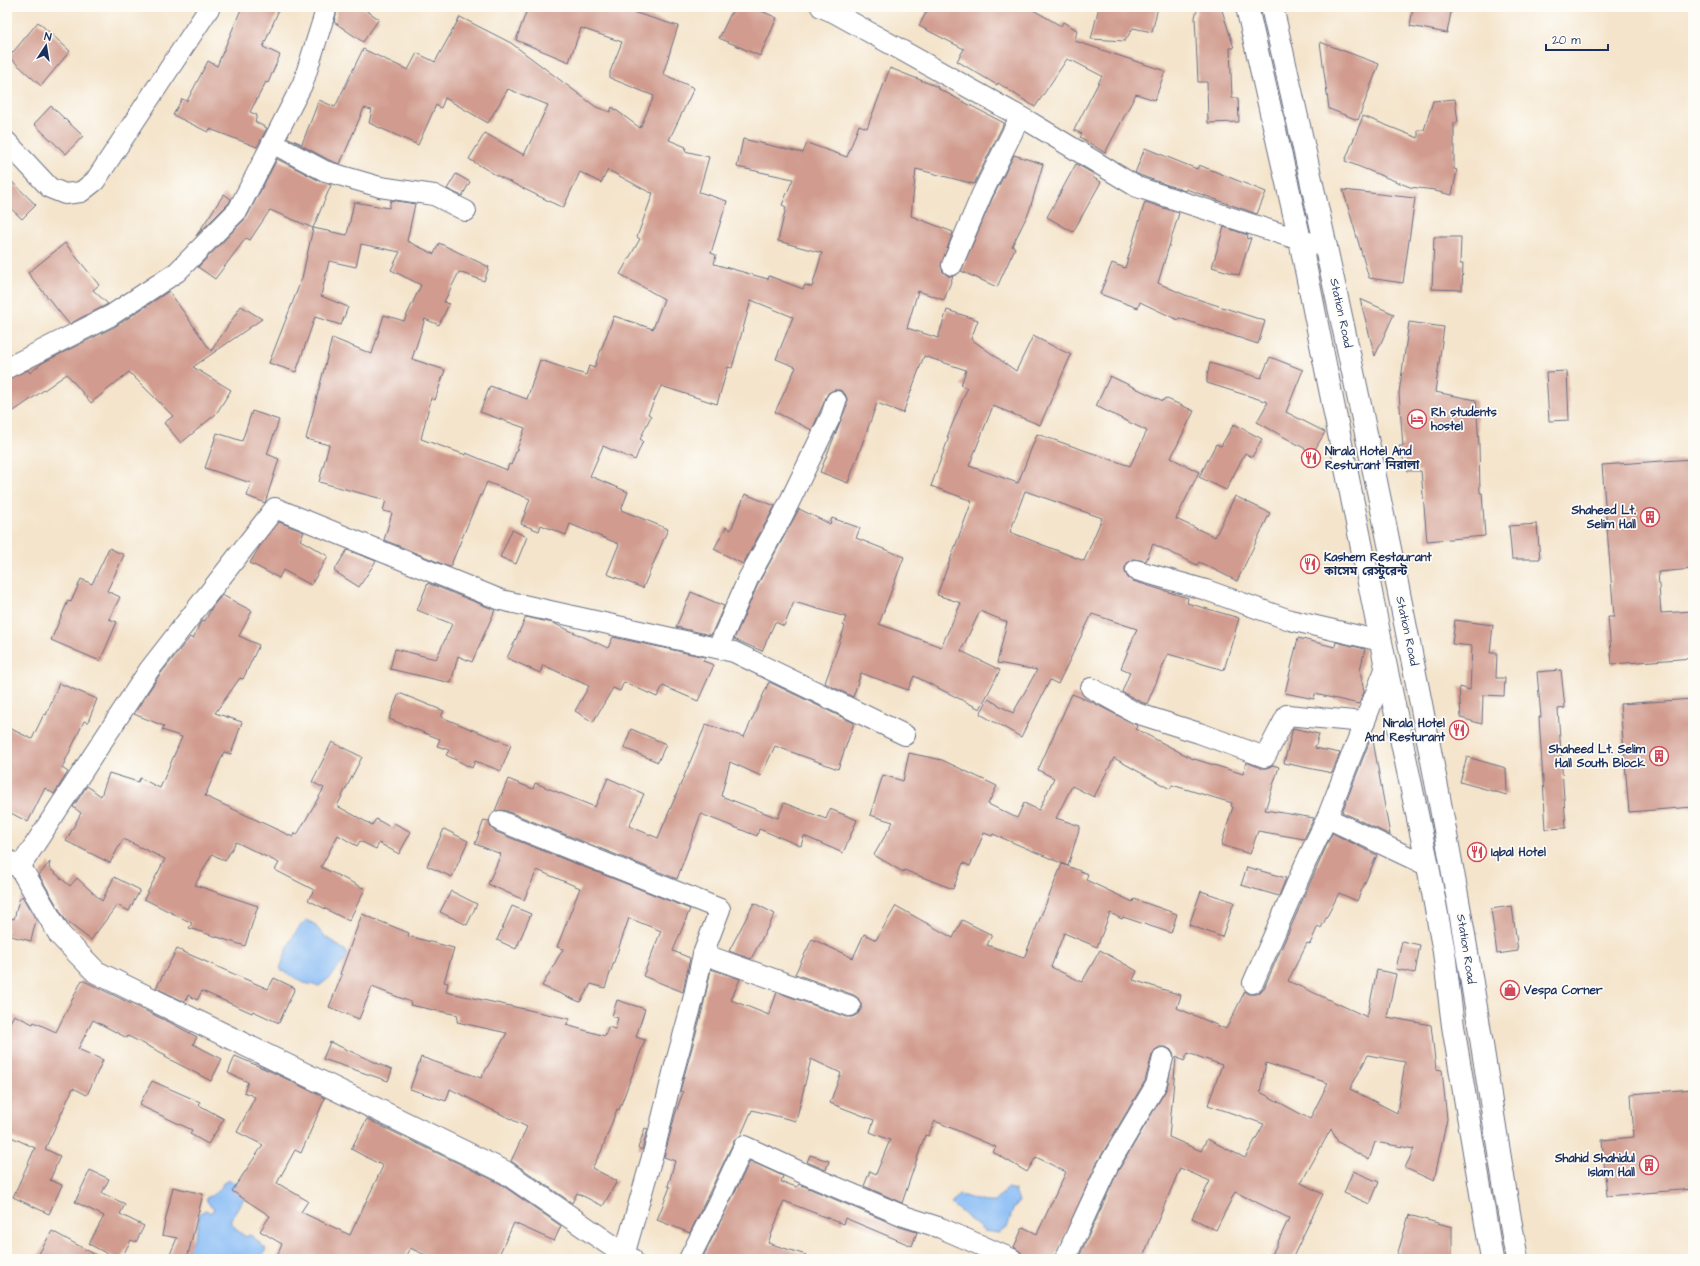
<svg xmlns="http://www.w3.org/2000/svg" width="1700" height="1266" viewBox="0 0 1700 1266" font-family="'Architects Daughter','Noto Sans Bengali',sans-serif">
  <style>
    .water { fill: #87bbf5; stroke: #5175aa }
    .building { fill: #d19c8f; fill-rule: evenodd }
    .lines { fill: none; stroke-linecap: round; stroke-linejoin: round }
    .minor-casing { stroke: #676e84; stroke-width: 22 }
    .major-casing { stroke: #676e84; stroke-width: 24 }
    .minor { stroke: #fff; stroke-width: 20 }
    .major { stroke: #fff; stroke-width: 22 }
    .labels { text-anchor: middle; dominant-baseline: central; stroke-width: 3.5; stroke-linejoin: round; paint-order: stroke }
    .street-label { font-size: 12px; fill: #1b2f5e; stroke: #fdfcf7 }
    .poi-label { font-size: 12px; font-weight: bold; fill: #1b2f5e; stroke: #fdfcf7; text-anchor: start }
  </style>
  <rect width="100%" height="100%" fill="#fdfcf7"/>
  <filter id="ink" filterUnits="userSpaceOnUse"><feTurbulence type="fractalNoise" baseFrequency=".025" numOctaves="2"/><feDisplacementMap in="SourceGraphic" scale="8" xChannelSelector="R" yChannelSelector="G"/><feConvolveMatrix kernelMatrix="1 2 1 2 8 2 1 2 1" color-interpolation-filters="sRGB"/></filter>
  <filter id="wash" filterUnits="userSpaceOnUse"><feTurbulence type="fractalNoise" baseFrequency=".012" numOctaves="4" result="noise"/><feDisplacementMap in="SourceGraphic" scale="16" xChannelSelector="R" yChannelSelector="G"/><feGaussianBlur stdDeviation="0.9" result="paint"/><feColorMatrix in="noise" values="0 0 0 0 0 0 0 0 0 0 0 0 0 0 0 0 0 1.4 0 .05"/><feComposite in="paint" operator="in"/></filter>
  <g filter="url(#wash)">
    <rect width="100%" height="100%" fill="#f4e4cb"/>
    <g class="water">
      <path d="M306,920l8,4 9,11 23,16 1,7 -19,21 -9,7 -15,-3 -24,-14c6,-17 12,-37 26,-49z"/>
      <path d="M230,1180l13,8 2,9 -15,24 8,10 8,6 3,-2 3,1 14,13 -5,10h-63l-11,-13c10,-6 11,-22 13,-33l6,-3 5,3 3,-5 -6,-5 -2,-5c7,-3 15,-7 17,-15z"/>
      <path d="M1008,1188l7,2 4,11 -6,8 -6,19 -9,5 -14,-2 -33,-27 8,-9c13,2 19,8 35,7z"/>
    </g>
    <g id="blocks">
      <g class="building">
        <path d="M242,7h38l-17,40 17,8 -12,28 -2,-1 -16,30 7,3 -2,7 12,6 -10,19 -47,-18 -2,3 -35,-17 9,-16 5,2 21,-40 9,5z"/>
        <path d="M338,7h23l18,12 -16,23 -29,-20z"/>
        <path d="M528,7h99l-1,3 52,16 -15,48 31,14 -25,52 17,7 -1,4 24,6 -10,35 28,9 -16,52 5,2 -2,9 54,15 1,-3 34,13 2,-4 7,2 10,-34 -44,-12 8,-34 -4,-2 11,-26 -56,-12 6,-28 60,14 4,-10 40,14 12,-32 8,3 23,-60 48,19 -1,1 67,35 -30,61 -58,-15 -5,47 42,16 -12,34 2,6 5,4h5l-9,24 -26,-9 -11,37 31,10 9,-28 31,10 -7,19 45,32 17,-35 38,19 -31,70 -47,-19 -24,60 49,17 19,-49 93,32 17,-35 -51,-25 14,-30 53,25 2,-3 29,13 -23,47 28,14 -23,47 39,18 20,-41 35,17 -33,68 -38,-19 -2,3 -44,-21 -7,17 -13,-2 -5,3 -3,5v5l3,6 5,3 55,17 -1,5 52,15 -15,52 -56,-16 -21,50 -6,-2 -19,-10 8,-20 -9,-4 16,-39 -45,-15 -34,70 -8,-4 -29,57 -41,-23 8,-15 25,14 24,-43 -40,-7 10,-41 -27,-11 -19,40 39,19 -20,39 -66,-33 -6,14 -47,-17 -8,24 -28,-14 20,-57 -2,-1 3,-8 -52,-15 -10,24 -9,-4 -13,29 -28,-12 24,-55 41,-75 31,15 2,-6 28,10 -4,10 48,19 -25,67 62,23 20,-44 -24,-8 35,-94 -41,-15 18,-49h-2l20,-48 -6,-4 5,-15 -42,-14 -21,57 -26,-10 -29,80 -28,-11 27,-67v-6l-2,-5 -5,-4h-6l-6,3 -16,37 -37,-18 21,-45 -20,-8 17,-42 -42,-17 -19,68 -4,-1 -11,37 -56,-18 -13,28 3,2 -11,23 3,2 -8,19 -32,-14 -13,30 38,16 -7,18 47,19 -25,59 -36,-14 12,-30 -49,-20 -4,11 -25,-10 -2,6 -18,-7 9,-25 -43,-17 -6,14 -1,-1 -30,72 -66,-27 8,-27 -9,-2 3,-11 -67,-18 10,-37 -23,-6 26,-101 40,16 12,-39 20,6 17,-36 -30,-15 9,-18 -39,-8 -5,23 -27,-6 -8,35 27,11 -7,18 -26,-8 -19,55 -27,-9 33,-85 11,-50 34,7 7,-33 35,6 2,-8 24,4 -8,37 27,13 5,-11 50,24 -5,14 -25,-9 -15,30 5,2 -10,21 -14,-6 -13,40 33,11 -10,30 -4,-2 -10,41 45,16v-2l41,17 2,-6 2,1 14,-37 -45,-16 10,-26 37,13 13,-39 46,15 3,-9 5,2 20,-52 39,13 11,-30 -44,-25 20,-35 -3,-2 16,-44 -4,-1 -41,-22 -7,13 -21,-11 -17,36 -69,-34 -25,-15 16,-26 39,22 24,-50 -40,-16 -20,34 -43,-25 -4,10 -5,-3 -18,40 -49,-22 3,-13 -8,-2 -24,56 -11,-4 -41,-22 14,6 17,-44 16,7 28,-58 45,21 9,-17 18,9 25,-45 51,26 85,64 14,5 2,-5 28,21 14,-32 -44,-18v-6l12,-30 -41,-14 -12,34 -53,-22zM1025,491l77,27 -18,43 -74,-29z"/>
        <path d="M734,7h19l24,11 -17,38 -41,-18z"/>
        <path d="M929,7h99l33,19 2,-4 14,8 -2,11 90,30 -10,29 -19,-6 -31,59 -25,-16 2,-3 -8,-4 28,-54 -31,-16v1l-4,-2 -32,48 -37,-24 -1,2 -40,-24 7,-12 -45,-23z"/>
        <path d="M1099,7h59l-6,25 -19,-4 -8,13 -34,-2z"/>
        <path d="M1198,7h23l13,41h-4l2,50h6l1,24 -31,1 -1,-41h-9l-3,-65z"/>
        <path d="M1413,7h39l-5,26 -37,-7z"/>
        <path d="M38,22l32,29 -29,35 -32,-29z"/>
        <path d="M1320,42l59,22 -21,56 -29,-11z"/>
        <path d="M1455,99l3,23 -4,1v46l3,1 -5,25 -17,-4v-1l-25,-3 -65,-26 18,-45 55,22v-8h6l9,-29z"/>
        <path d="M51,106l32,30 -17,18 -32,-30z"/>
        <path d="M1145,148l52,21 2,-4 67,27 -9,22 -71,-25 -1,2 -43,-15 -7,-3z"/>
        <path d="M1014,155l29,9 -14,48 -17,34 3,2 -18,39 -36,-16 31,-72z"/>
        <path d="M277,159l43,22 11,4 -18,43 -43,-18 -20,30 -4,-2 -31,41 -17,-12 48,-49z"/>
        <path d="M1076,164l18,10 -2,3 9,5 -28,50 -26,-15z"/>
        <path d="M456,174l14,8 -8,14 -15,-7z"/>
        <path d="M7,177l29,28 -14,14 -15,-14z"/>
        <path d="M1343,190l72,8 -12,85 -34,-5z"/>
        <path d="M224,194l7,5 -2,4 -33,33z"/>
        <path d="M1145,202l34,11 -21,70 27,12 80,26 -7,23 -79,-26 -1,2 -38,-18 -2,6 -38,-14 12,-31 13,5z"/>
        <path d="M1224,227l24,8 -1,4 4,-1 -12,37 -27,-8z"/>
        <path d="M1434,237h27l-1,27h3l-1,26 -30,-1z"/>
        <path d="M65,243l34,42 -6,5 15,14 -39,20 -41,-51z"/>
        <path d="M169,291l42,60 30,-45 21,13 -69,48 38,23 -15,24 -35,29 -17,-20 9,-7 -44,-44 -38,31 -24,-29 -53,37 -7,-10v-22l21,-9 2,3 12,-10 74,-37z"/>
        <path d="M1360,299l34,15 -19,42z"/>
        <path d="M1409,322l35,5 -9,65 41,8 3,45 1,48h2l3,43 -58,5 -6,-70h-14l-8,-25h4l-4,-53z"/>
        <path d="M1270,357l33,13 -17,42 39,20 -12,21 -56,-31 11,-20 -61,-19v-7l3,-13 51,15z"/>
        <path d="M1567,371l2,49 -20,1 -3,-49z"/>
        <path d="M252,411l27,9 -12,34 12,5 -14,44 -18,-7 4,-13 -46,-15 12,-35 25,8z"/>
        <path d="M1234,424l28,15 -10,18 -7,-4 -19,37 -27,-13 17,-33 5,2z"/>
        <path d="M1693,459v110l-35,3 3,41 32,-2v47l-81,6 -4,-47h6l-12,-152z"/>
        <path d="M745,494l30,12 -32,58 -29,-15 12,-22 5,3z"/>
        <path d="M279,522l25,10 -4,8 28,16 -17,29 -28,-15 -4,8 -29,-15 10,-17z"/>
        <path d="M1537,524l3,35h-28l-3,-33z"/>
        <path d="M512,530l15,7 -11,27 -16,-7z"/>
        <path d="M109,548l15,7 -17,36 13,6 -11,22 8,3 -17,39 -49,-21 17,-39 3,1 10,-23 11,5z"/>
        <path d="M347,550l29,11 -17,26 -25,-16z"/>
        <path d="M428,583l67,27 -23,52 -14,-6 -7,27 -61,-14 5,-20 41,10 16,-35 -35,-14z"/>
        <path d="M691,592l33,14 -13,29 -35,-8z"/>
        <path d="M222,595l30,16 -13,25 20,9 -16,34 -3,-1 -25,35 27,9 -11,32 -7,-2 -19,44 88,41 1,-4 3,2 27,-47 -12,-6 20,-40 30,15 -25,49 35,19 4,-6 16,9 2,-5 17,9 -12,22 -20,-11 -3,6 -16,-8 -3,5 -19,-11 -17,32 44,22 -16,32 -41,-21 6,-10 -39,-20 4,-7 -43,-21 -11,19 -13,-7 -17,31 63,21 -13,40 -56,-18 3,-5 -48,-24 21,-40 -42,-20 -13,24 -44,-22 15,-28 -8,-6 14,-21 14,10 8,-23 29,9 2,-4 20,10 22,-51 -20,-7 2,-4 -30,-12 24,-37 32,-40 3,2 7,-16 3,-3 2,1 7,-14z"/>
        <path d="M526,617l27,6 55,25 5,-11 92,20 -2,4 11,4 -16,36 -35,-15 -6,11 -33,-15 -4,9 -7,-3 -20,34 -18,-11 14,-25 -46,-21 -3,8 -33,-15z"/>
        <path d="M1455,620l38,5 -3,28h7l-1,25h9l-1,18 -21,-1 -1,29 -21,-6 -2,-31 11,3 2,-44 -20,-2z"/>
        <path d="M1298,638l37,9 1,-5 29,7 -5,21 4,22 -5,12 -44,-10 -1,5 -29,-6z"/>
        <path d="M1561,670l4,38 -7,1 8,119 -20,1 -7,-112h2l-4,-45z"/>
        <path d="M769,682l85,41 -16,46 -63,-23 -14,30 -31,-14 -9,34 57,22 6,-15 42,16 4,-10 27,11 -14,33 -39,-17 -3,10 -42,-17 -2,7 -56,-22 -24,65 -173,-69 -9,1 13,-32 25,10 2,-6 60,24 13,-29 36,16 -15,32 29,12 48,-114 38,13z"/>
        <path d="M59,683l38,16 -9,23 -4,-1 -22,47 6,4 -14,22 -9,-6 -17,34 -21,-11v-84l25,12 12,-25 2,1z"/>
        <path d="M399,693l45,18 -3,6 70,28 -10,26 -26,-10 -3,7 -26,-13 3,-5 -12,-4 3,-7 -51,-20z"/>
        <path d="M1072,694l20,8 46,24 -2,3 55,29 52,16 3,-12 15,6h6l6,-3 6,2 -14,43 49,8 -10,21 -46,-8 -8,23 -29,-9 12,-38 -2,-1 1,-3 -60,-18 -2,4 -56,-31 -20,39 -22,-11 -16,32 24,8 -12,40 -75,-32 -1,2 -8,-3 -14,33 -7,-3 -10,26 -49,-19 -1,2 -29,-17 19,-33 -23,-7 13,-40 20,6 6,-28 33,7 55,26 -9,18 29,14 7,-15 15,7 15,-32 -16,-8z"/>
        <path d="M1693,699v108l-64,5 -9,-108z"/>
        <path d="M1293,728l26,6 -4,14 25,5 -8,20 -48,-10z"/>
        <path d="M631,729l35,15 -8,18 -34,-14z"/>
        <path d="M1372,735l18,100 -48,-23z"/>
        <path d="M1467,757l39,11 1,27 -47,-13z"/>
        <path d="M484,820l5,1 2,7 5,4 194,77 -17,42 17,7 -7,34 -40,-16 18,-45 -32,-13 -24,70 -14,-4 -11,18 -38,-16 21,-37 -6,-2 23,-59 -43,-18 -13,30 -36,-16 13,-30 -26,-10z"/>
        <path d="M444,829l24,12 -16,36 -25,-11z"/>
        <path d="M1332,833l45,22 -20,46 -18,-8 -18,35 -3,-2 -8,18 -3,-1 -19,38 79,36 10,-47 19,4 -9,43 44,8 5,44 6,1 5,49 -13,62 -29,-13 9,-19 -39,-7 -6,18 -31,-18 -7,-13 -30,54 22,11 -31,65h-22l19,-41 -54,-26 -19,38 -24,-12 18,-37 -30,-13 -38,91h-64l40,-88 49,-83 7,-33 -3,-5 -5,-3h-6l-5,3 -3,5 -7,26 -47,80 -44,98h-31l-2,-7 -7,-5 9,-20 14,7 29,-62 -30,-15 -9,15 -34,-20 3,-5 -61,-26 -7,15 -3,-1 -23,68 -38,-17 6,-15 6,3 14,-34 -20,-8 4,-12 -44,-17 11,-30 -30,-14 -15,62 -44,-11 -11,25 -7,6 -44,92 -33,-13 13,-33 -2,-1 7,-25 -11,-4 11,-42 8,-23 -3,-1 22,-80 9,-42 29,10 -9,21 38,15 8,-23 69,25h6l6,-3 3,-5v-5l-3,-6 -4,-3 -59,-21 17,-35 41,19 11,-24 12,6 20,-34 57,32 9,-18 30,15 -5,10 37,13 38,-94 26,10 -2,6 47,22 1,-3 43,15 -6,19 -48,-16 -1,2 -12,-6 -13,34 -33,-14 -13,34 31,15 18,-32 37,21 -4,9 48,15 -4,13 49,21 19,-38 4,3h6l5,-2 4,-4zM1188,1053l34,12 -14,40 56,19 -19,34 -38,-19 -6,12 -32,-14 7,-80 8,4zM1368,1055l37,7 -8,51 -47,-24zM1266,1063l62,20 -18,36 -50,-27z"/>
        <path d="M50,862l-1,6 21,18 7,-8 25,23 12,-24 26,13 -11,21 -12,-6 -26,35 -25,-19 -27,-46z"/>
        <path d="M1247,867l39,11 -7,18 -38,-11z"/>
        <path d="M451,891l26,13 -10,21 -27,-13z"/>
        <path d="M1201,891l33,11 -12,35 -33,-12z"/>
        <path d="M22,896l14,24 -5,21 -24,-6v-18l7,2 5,-19z"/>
        <path d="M754,903l21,11 -24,45 -22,-8z"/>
        <path d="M512,906l19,8 -15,35 -19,-9z"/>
        <path d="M1512,906l6,45 -21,3 -6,-45z"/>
        <path d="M362,914l47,19 -1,3 46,12 -10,34 4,1 -2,9 124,27 -4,6 39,11 3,-9 7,2 3,-11 -6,-2 5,-16 28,9 -9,28 9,3 -26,70 -2,-1 -16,43 -9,16 25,13 -14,25 -26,-13 -5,10 -61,-42 16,-34 -77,-38 -4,12 -36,-12 11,-32 60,21 26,-45 -50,-11 1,-7 -48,-10 1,-3 -39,-15 -13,32 -30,-12 13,-32 -2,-1z"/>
        <path d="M1402,941l18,4 -5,28 -19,-4z"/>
        <path d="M177,949l91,40 6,-11 21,10 -16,35 -26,-12 -1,2 -50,-22 -5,9 -9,-5 -3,7 -29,-14z"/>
        <path d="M82,980l91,44 24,13 -4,7 29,15 -11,22 -46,-24 1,-2 -38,-19 -1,2 -34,-18 -15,29 25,11 -16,35 -14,-7 -28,61 15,7 -10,24 12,5 -13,29 -36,-17 22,-49 -28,-13v-107l7,-13 19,9 1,-2 22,10z"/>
        <path d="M330,1042l62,28 -4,11 -65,-22z"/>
        <path d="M235,1056l37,16 53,26 -24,55 -6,-3 -18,33 31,18 -7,11 49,23 33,-69 -32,-17 16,-30 132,64 62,43 -7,15 -40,-18 -17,36h-63l-24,-11 -6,11h-128l6,-15 -22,-13 10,-15 -38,-25 31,-46 -26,-13 18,-35 -11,-5 4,-10 -20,-9z"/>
        <path d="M152,1081l48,21 -1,3 25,14 -16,25 -18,-10 2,-4 -53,-25z"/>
        <path d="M1693,1089v100l-86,7 -5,-56 32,-3 -3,-43z"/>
        <path d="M645,1128l3,1 -6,21 -4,-2z"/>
        <path d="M810,1155l19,6 -3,9 -19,-8z"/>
        <path d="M750,1161l33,15 -2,6 16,5 2,-3 101,43 17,5 -5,14 -67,-28 -2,6 -59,-23 -16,42 38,12v4h-104z"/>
        <path d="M90,1170l19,9 -7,14 23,11 -5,10 24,12 -8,16 -5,-2 -10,19h-4l-28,-15 15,-28 -29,-14z"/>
        <path d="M1353,1171l26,11 -9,22 -26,-11z"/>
        <path d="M173,1187l30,7 -16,65h-19l9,-21 -15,-3z"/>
        <path d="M1409,1215l43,12v32h-56z"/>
        <path d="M52,1231l51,28h-67z"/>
      </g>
    </g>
  </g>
  <g filter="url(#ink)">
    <use href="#blocks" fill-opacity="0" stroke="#676e84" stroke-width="1"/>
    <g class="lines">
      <defs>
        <g id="minor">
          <path d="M821,7l14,6 195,109 107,65 163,53 27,7"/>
          <path d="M7,142l43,46 15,6 16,-2 14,-11 115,-174"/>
          <path d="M272,143l53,28 55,16 54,8 32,16"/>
          <path d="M952,265l30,-71 38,-77"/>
          <path d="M7,368l103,-52 67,-44 61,-62 65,-127 24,-76"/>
          <path d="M1136,570l70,20 84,30 91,21"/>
          <path d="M718,648l30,-69 35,-64 48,-99 5,-15"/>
          <path d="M1091,688l45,25 63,20 66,24 22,-42 78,7"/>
          <path d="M1327,818l101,48"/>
          <path d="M500,821l220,88 -17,45 -10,46 -20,73 -17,70 -33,116"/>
          <path d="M20,867l129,-197 126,-162 226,92 233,52 171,83"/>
          <path d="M703,954l147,52"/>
          <path d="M1253,983l53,-121 21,-44 59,-151"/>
          <path d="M689,1259l28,-55 27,-58 61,28 99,42 37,12 71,31"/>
          <path d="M1065,1259l43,-93 48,-81 7,-27"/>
        </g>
        <g id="major">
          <path d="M1247,7l53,233 86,427 42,199 16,86 9,74 39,233"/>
          <path d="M1272,7c66,288 128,576 181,866 24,128 41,258 64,386"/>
          <path d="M7,861l13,6 40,68 36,37 409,200 126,87"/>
        </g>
      </defs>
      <use href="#minor" class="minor-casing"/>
      <use href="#major" class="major-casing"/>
      <use href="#minor" class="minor"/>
      <use href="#major" class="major"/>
    </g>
  </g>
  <defs>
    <symbol id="hotel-ring" viewBox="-11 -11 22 22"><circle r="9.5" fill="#fdfcf7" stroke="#d1495b" stroke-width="1.5"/><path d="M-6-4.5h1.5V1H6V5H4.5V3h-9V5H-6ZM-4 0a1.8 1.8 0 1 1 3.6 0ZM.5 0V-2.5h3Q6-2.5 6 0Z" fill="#d1495b"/></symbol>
    <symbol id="restaurant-ring" viewBox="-11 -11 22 22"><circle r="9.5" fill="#fdfcf7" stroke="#d1495b" stroke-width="1.5"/><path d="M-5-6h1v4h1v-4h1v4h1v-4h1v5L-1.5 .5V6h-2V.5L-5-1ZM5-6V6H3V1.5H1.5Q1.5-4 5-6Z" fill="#d1495b"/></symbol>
    <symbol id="building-ring" viewBox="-11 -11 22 22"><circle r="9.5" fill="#fdfcf7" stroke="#d1495b" stroke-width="1.5"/><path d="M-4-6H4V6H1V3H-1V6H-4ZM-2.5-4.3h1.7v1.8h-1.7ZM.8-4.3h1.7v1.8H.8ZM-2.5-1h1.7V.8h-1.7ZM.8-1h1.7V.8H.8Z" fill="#d1495b"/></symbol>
    <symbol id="shop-ring" viewBox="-11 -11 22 22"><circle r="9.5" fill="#fdfcf7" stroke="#d1495b" stroke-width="1.5"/><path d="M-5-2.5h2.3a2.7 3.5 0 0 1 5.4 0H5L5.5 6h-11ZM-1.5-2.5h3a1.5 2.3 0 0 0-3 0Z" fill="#d1495b"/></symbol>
  </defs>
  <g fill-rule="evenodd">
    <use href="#hotel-ring" x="1406" y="408" width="22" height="22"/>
    <use href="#restaurant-ring" x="1300" y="447" width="22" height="22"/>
    <use href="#building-ring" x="1639" y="506" width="22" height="22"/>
    <use href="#restaurant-ring" x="1299" y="553" width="22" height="22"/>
    <use href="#restaurant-ring" x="1448" y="719" width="22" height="22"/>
    <use href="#building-ring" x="1648" y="745" width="22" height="22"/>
    <use href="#restaurant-ring" x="1466" y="841" width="22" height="22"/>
    <use href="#shop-ring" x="1499" y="979" width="22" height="22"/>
    <use href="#building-ring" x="1638" y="1154" width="22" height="22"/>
  </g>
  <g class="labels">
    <g class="street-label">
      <text transform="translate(1341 313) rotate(78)">Station Road</text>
      <text transform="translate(1407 631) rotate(78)">Station Road</text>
      <text transform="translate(1466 949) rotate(81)">Station Road</text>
    </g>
    <g class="poi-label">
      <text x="1431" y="412">Rh students<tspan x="1431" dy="14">hostel</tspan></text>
      <text x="1325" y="451">Nirala Hotel And<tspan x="1325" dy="14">Resturant নিরালা</tspan></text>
      <text x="1636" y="510" text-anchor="end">Shaheed Lt.<tspan x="1636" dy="14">Selim Hall</tspan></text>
      <text x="1324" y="557">Kashem Restaurant<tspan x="1324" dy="14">কাসেম রেস্টুরেন্ট</tspan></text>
      <text x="1445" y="723" text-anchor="end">Nirala Hotel<tspan x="1445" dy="14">And Resturant</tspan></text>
      <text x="1645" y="749" text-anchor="end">Shaheed Lt. Selim<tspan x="1645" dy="14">Hall South Block</tspan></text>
      <text x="1491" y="852">Iqbal Hotel</text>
      <text x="1524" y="990">Vespa Corner</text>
      <text x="1635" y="1158" text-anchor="end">Shahid Shahidul<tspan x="1635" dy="14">Islam Hall</tspan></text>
    </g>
  </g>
  <rect width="1700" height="1266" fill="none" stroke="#fdfcf7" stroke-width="24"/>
  <g transform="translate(46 46) rotate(12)" stroke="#fdfcf7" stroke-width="3" paint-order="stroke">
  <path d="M0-3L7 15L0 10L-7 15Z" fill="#1b2f5e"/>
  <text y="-6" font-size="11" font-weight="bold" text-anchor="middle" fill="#1b2f5e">N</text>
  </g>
  <path d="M1546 44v6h62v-6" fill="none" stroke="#1b2f5e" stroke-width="2"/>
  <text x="1552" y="44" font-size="12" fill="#1b2f5e" stroke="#fdfcf7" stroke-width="3" paint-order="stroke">20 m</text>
</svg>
